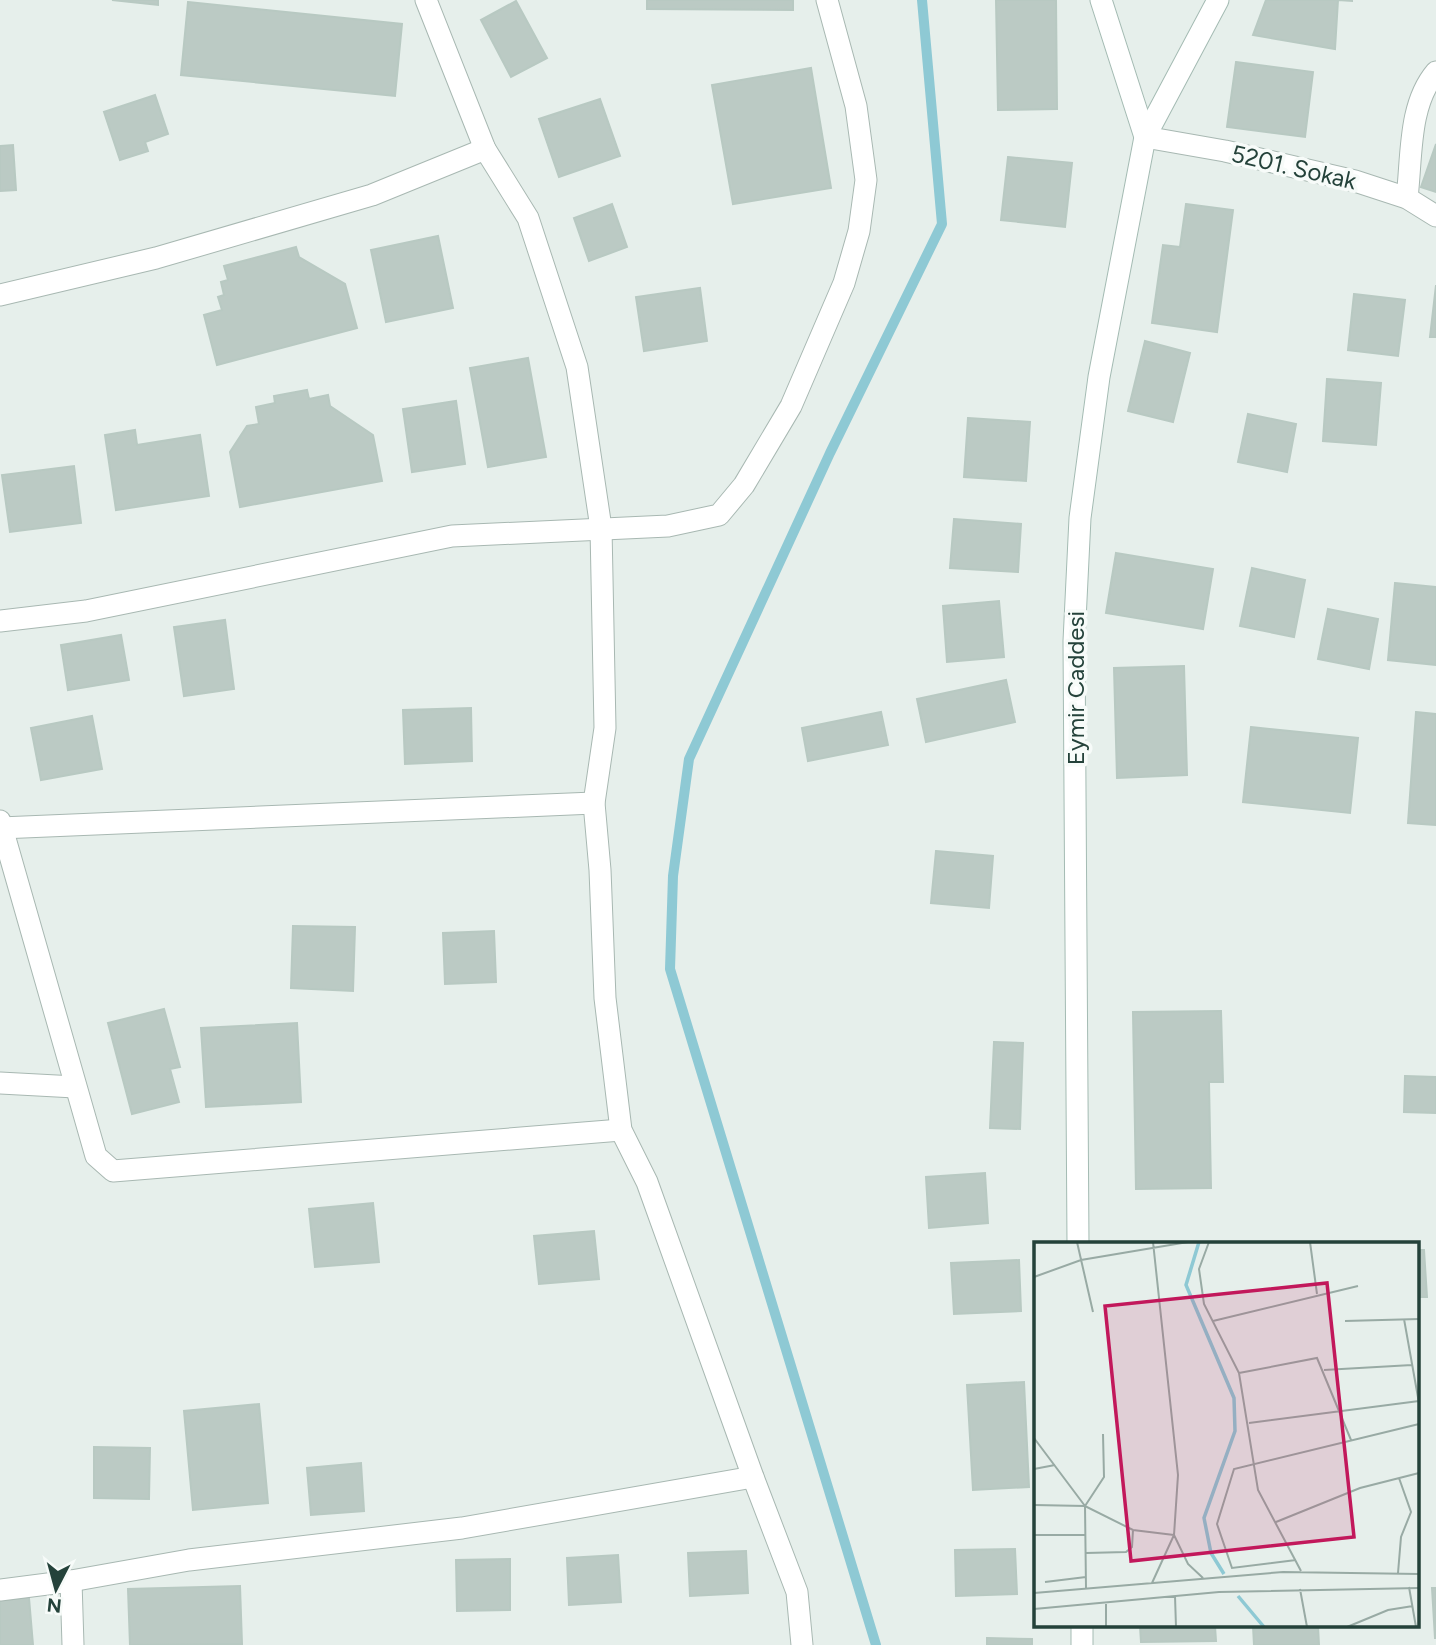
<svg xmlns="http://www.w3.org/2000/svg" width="1436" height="1645" viewBox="0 0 1436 1645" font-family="Figtree,sans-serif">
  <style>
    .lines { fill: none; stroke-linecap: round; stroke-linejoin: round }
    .stream { stroke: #8ec9d4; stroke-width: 10 }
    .building { fill: #bbcac4; stroke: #b8c9c2; stroke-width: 2 }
    .street-casing { stroke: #a8b8b2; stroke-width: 23 }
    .secondary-casing { stroke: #a4bbb3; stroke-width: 23 }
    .street { stroke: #fff; stroke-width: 21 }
    .secondary { stroke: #fff; stroke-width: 21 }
    .labels { text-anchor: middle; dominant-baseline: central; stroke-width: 7; stroke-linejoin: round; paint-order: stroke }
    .street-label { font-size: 24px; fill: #24423a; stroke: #f7fbf9 }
    .inset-river { fill: none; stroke: #8ec9d4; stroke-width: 3.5 }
    .inset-road { fill: none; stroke: #98aaa4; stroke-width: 2 }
    .view { fill: #c2185b; fill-opacity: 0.15; stroke: #c2185b; stroke-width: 3.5 }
    .inset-edge { fill: none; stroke: #24423a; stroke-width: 3.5 }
  </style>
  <rect width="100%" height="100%" fill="#e6efeb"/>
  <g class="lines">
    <path class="stream" d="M876,1645l-206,-676 3,-93 16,-117 141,-306 112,-229 -20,-224"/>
  </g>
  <g class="building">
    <path d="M112,0h46v5z"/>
    <path d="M647,0h146v10l-146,-1z"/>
    <path d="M996,0h60l1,109 -59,1z"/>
    <path d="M1266,0h86v1l-14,-1 -3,49 -82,-14z"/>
    <path d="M516,1l31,57 -36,19 -30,-57z"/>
    <path d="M188,2l214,22 -7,72 -214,-21z"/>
    <path d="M1236,62l77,10 -8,65 -78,-10z"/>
    <path d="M811,68l20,120 -98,16 -21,-119z"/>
    <path d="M155,95l13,39 -23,8 3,9 -28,9 -16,-48z"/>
    <path d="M600,99l20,57 -61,21 -20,-58z"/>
    <path d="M1436,144v48l-15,-5z"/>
    <path d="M13,145l3,45 -16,1v-45z"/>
    <path d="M1008,157l64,6 -7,64 -64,-7z"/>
    <path d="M612,204l15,43 -38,14 -15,-43z"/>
    <path d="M1186,204l47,6 -16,122 -65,-9 11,-78 17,2z"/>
    <path d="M438,236l15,72 -67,14 -15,-72z"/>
    <path d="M296,247l3,10 46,27 12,44 -140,37 -13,-50 18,-5 -4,-13 6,-2 -3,-13 7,-2 -4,-14z"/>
    <path d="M1436,285v52h-6z"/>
    <path d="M700,288l7,53 -63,10 -8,-54z"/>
    <path d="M1354,294l51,6 -7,56 -50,-6z"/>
    <path d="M1145,341l45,12 -17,69 -45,-11z"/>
    <path d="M528,358l18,99 -58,10 -18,-99z"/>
    <path d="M1327,379l54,4 -5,62 -53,-4z"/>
    <path d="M307,390l2,9 19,-4 2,11 43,29 9,46 -142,26 -10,-55 17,-26 12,-2 -3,-17 19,-4 -1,-7z"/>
    <path d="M456,401l9,63 -53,8 -9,-63z"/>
    <path d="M1248,414l48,10 -9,48 -49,-10z"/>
    <path d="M968,418l62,4 -4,59 -62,-4z"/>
    <path d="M135,430l2,15 63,-10 9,61 -93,14 -11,-75z"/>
    <path d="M74,466l7,57 -71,9 -8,-57z"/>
    <path d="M954,519l67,5 -3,48 -68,-4z"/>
    <path d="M1116,553l97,16 -10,60 -97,-16z"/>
    <path d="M1252,568l53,12 -11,57 -54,-11z"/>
    <path d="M1395,583l41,4v78l-48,-5z"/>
    <path d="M999,601l5,56 -57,5 -4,-56z"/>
    <path d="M1328,609l50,10 -9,50 -51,-10z"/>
    <path d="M225,620l9,69 -50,7 -10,-69z"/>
    <path d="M121,635l8,45 -61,10 -7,-45z"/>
    <path d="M1184,666l3,109 -70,3 -3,-110z"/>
    <path d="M1006,680l9,42 -89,20 -9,-43z"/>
    <path d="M471,708l1,53 -67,3 -2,-54z"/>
    <path d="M881,712l7,33 -80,16 -6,-33z"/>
    <path d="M1416,712l20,2v111l-28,-2z"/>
    <path d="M92,716l10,53 -61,11 -10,-52z"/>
    <path d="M1251,727l107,11 -8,75 -107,-11z"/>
    <path d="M936,851l57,5 -4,52 -58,-5z"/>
    <path d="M293,926l62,1 -2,64 -62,-3z"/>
    <path d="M494,931l2,51 -51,2 -2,-51z"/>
    <path d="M164,1009l16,58 -10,2 9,33 -47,12 -24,-91z"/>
    <path d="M1221,1011l2,71h-14l2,106 -75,1 -3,-177z"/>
    <path d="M297,1023l4,79 -95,5 -5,-79z"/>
    <path d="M994,1042l29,1 -3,86 -30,-1z"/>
    <path d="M1405,1076l31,1v36l-32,-1z"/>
    <path d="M985,1173l3,50 -59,5 -3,-51z"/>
    <path d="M373,1203l6,59 -64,5 -6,-58z"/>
    <path d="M594,1231l5,48 -60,5 -5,-48z"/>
    <path d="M1417,1250h7l3,47h-10z"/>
    <path d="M1019,1260l2,51 -67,3 -3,-51z"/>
    <path d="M1024,1382l5,105 -56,3 -6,-105z"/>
    <path d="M259,1404l9,99 -75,7 -9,-99z"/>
    <path d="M94,1447l56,1 -1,51 -55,-1z"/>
    <path d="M361,1463l3,48 -53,4 -4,-47z"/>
    <path d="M1015,1549l2,45 -61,2 -1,-46z"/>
    <path d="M746,1551l2,42 -58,3 -2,-43z"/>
    <path d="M618,1555l3,47 -52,3 -2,-47z"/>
    <path d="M510,1559v51l-53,1 -1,-51z"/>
    <path d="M240,1586l2,58 -112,1 -2,-56z"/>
    <path d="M1432,1588h4v50h-1z"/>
    <path d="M29,1598l4,47h-33v-45z"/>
    <path d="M1140,1626h75l1,15 -75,1z"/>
    <path d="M1253,1626h65l1,19h-65z"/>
    <path d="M987,1638l45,1v6h-45z"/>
  </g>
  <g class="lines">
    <defs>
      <g id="street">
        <path d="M426,0l59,149 43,69 49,149 24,161 4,200 -11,75 6,67 5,128 16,132 26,52 106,295 44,115 5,53"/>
        <path d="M1145,137l80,14 130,30 52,17 29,18"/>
        <path d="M1407,198c5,-41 1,-93 29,-126"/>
        <path d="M0,295l156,-37 216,-63 113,-46"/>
        <path d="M0,621l86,-10 366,-75 216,-10 51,-11 25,-30 47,-79 53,-123 15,-52 7,-51 -10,-74 -29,-106"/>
        <path d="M0,821l96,335 17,15 508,-41"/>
        <path d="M0,828l594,-25"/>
        <path d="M0,1083l75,4"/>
        <path d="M71,1581l2,64"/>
        <path d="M0,1590l71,-9 118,-21 273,-32 291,-51"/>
      </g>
      <g id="secondary">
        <path d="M1101,0l44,137"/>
        <path d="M1078,1244l-4,-603 6,-123 19,-141 46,-240 73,-137"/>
        <path d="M1082,1626v19"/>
      </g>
    </defs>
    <use href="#street" class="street-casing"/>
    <use href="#secondary" class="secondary-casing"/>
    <use href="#street" class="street"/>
    <use href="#secondary" class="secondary"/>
  </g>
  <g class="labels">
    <g class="street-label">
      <text transform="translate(1294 167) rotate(13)">5201. Sokak</text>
      <text transform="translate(1075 688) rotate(-90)">Eymir Caddesi</text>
    </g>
  </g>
  <g transform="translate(1034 1242)">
    <rect width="385" height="385" fill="#e6efeb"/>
    <path class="inset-river" d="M165,0l-13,43 48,113 1,33 -31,87 7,35 13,21M204,354l26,31"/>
    <path class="inset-road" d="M43,0l16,70M175,0l-10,27 5,35 35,69 19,117 43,81M276,0l7,52M335,0h24M0,35l47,-17 107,-18M370,77l15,84M179,79l145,-35M311,79l74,-2M290,128l88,-5M205,131l78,-15 34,82M215,181l170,-22M0,196l51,68 1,82M0,227l21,-4M0,263l51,1 48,24 41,5M51,264l19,-29 -1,-43M242,280l84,-34 59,-15M0,293h52M140,293l14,29 15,14M52,311l40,-1 6,-5 1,-17M262,318l-64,8 -15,-44 17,-55 185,-45M364,331l3,-36 10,-25 -12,-34M11,340l41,-5M118,341l22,-48 4,-60 -25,-233M375,345l7,40M266,347l7,38M0,351l249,-21 136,2M141,354l1,31M72,360v25M0,367l185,-17 200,-4M313,385l41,-17 25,-4"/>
    <path class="view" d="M293,41l27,254 -223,24 -26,-255z"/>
    <rect width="385" height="385" class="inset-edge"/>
  </g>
  <g transform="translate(56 1589) rotate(186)" stroke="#f7fbf9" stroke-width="5" paint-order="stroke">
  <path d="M0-5L12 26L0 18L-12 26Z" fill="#24423a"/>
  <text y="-10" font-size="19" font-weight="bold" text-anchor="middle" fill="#24423a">N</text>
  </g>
</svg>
